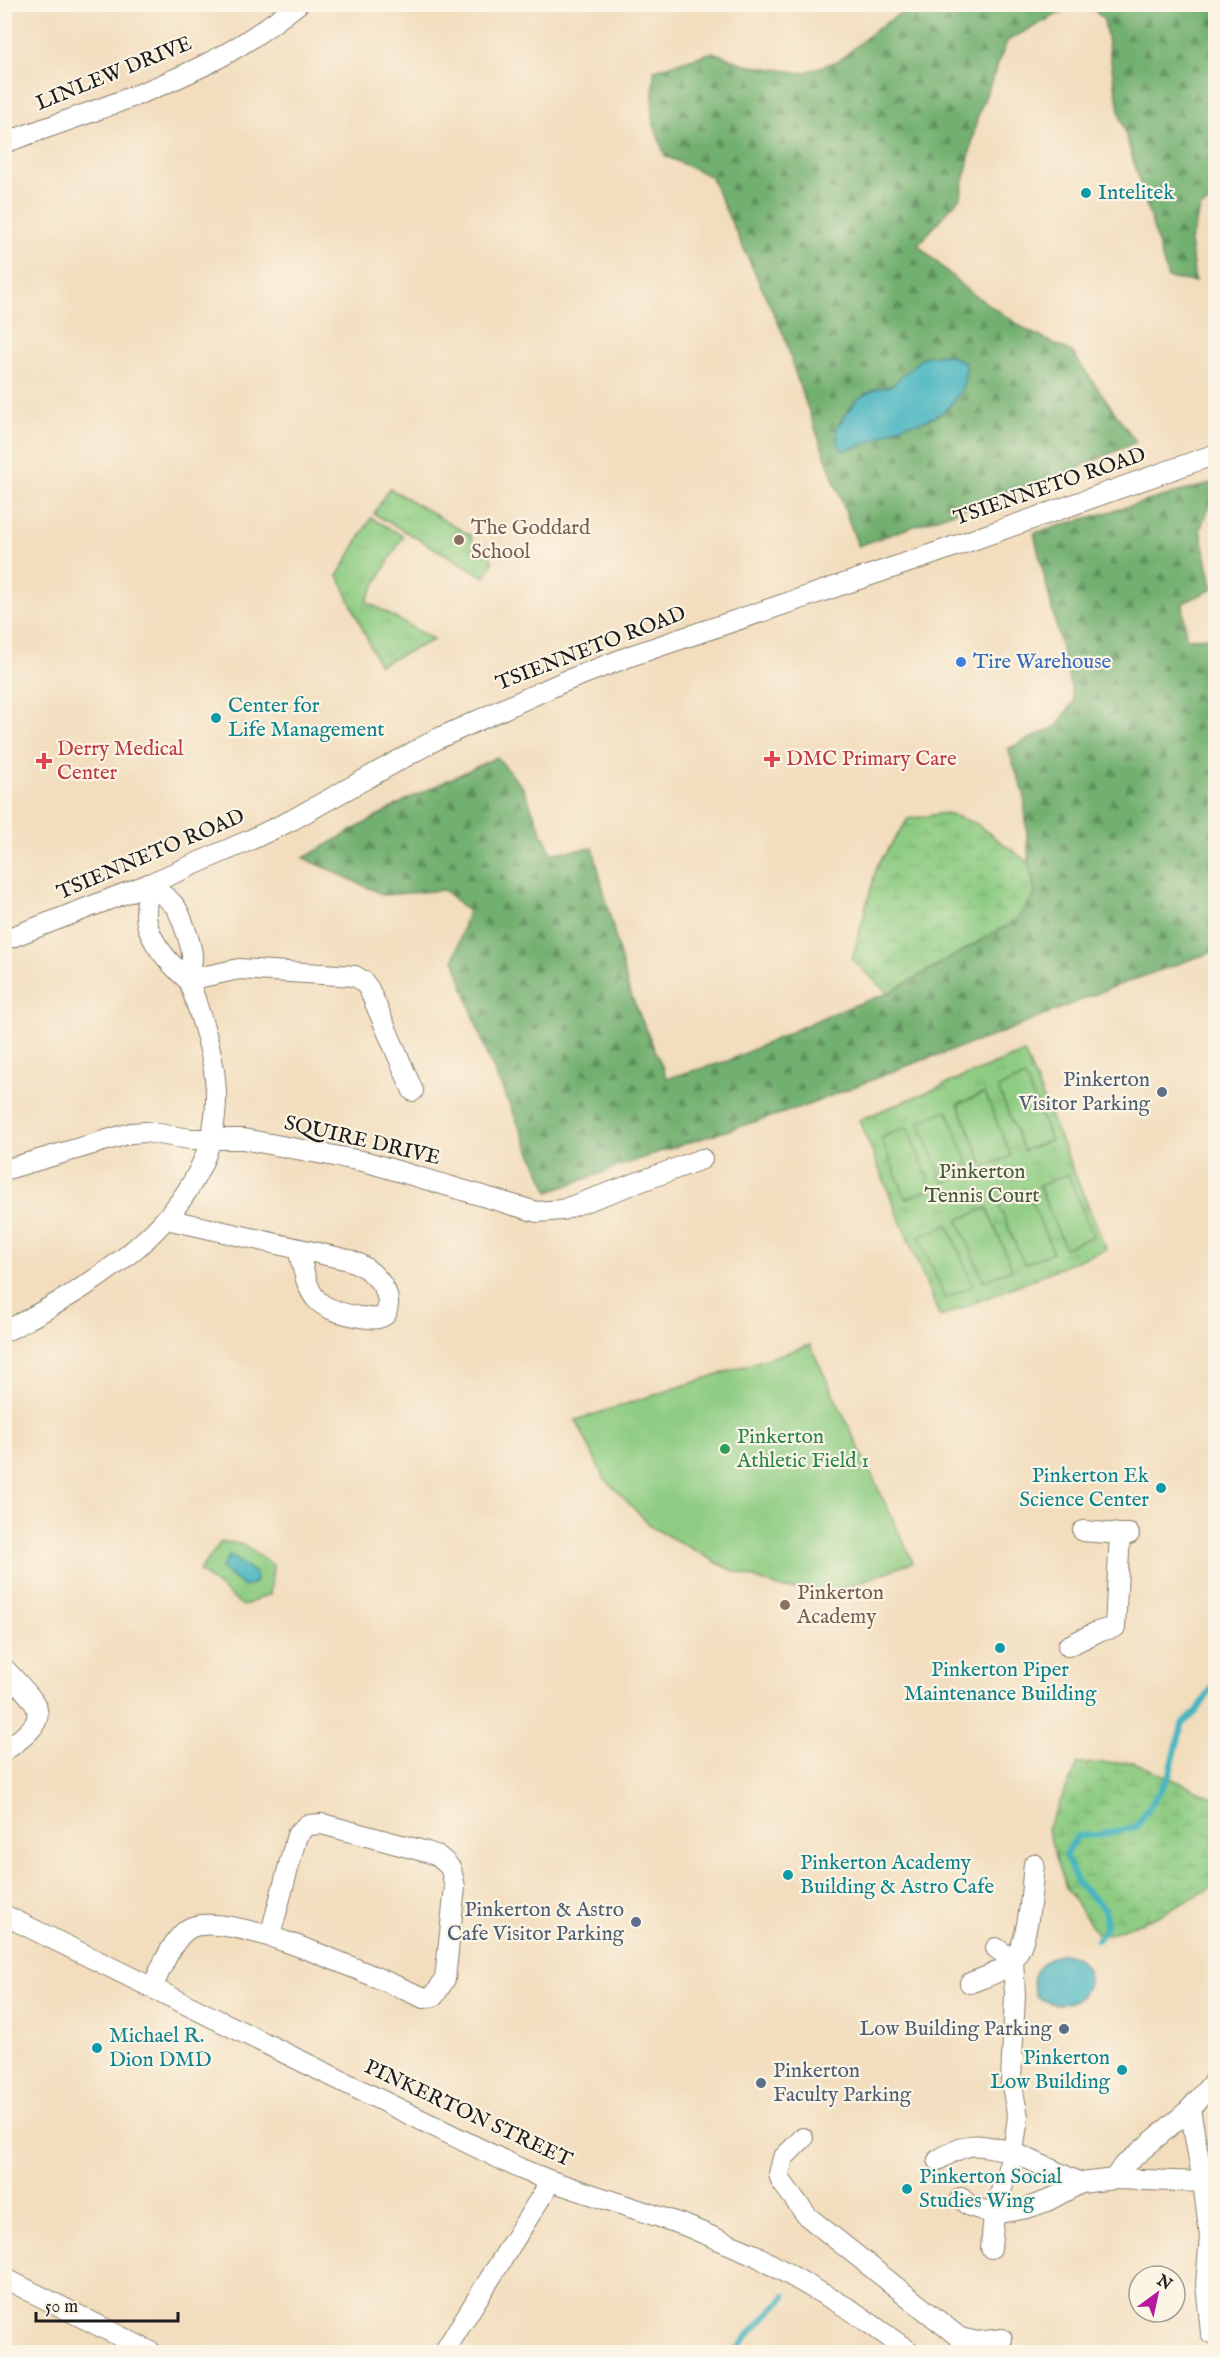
<svg xmlns="http://www.w3.org/2000/svg" width="1220" height="2357" viewBox="0 0 1220 2357" font-family="'IM FELL English',serif">
  <style>
    .forest { fill: url(#forest-firs); stroke: #476646; stroke-width: 1.5 }
    .wetland { fill: url(#wetland-marsh); stroke: #54744f; stroke-width: 1.5 }
    .park { fill: url(#park-tufts); stroke: #54744f; stroke-width: 1.5 }
    .garden { fill: #8dcc82; stroke: #54744f; stroke-width: 1.5 }
    .water { fill: #47b5c1; stroke: #32686e; stroke-width: 1.5 }
    .lines { fill: none; stroke-linecap: round; stroke-linejoin: round }
    .stream { stroke: #47b5c1; stroke-width: 6 }
    .minor-casing { stroke: #877c6c; stroke-width: 22 }
    .minor { stroke: #fff; stroke-width: 20 }
    .culture-dot { fill: #0f9aa8; stroke: #fcf5e5; stroke-width: 2 }
    .education-dot { fill: #8d6e63; stroke: #fcf5e5; stroke-width: 2 }
    .shop-dot { fill: #3f7fe0; stroke: #fcf5e5; stroke-width: 2 }
    .health-dot { fill: #e0444e; stroke: #fcf5e5; stroke-width: 2 }
    .service-dot { fill: #5c6f8a; stroke: #fcf5e5; stroke-width: 2 }
    .leisure-dot { fill: #2e9e5b; stroke: #fcf5e5; stroke-width: 2 }
    .labels { text-anchor: middle; dominant-baseline: central; stroke-width: 4.5; stroke-linejoin: round; paint-order: stroke }
    .street-label { font-size: 21px; fill: #1c1c1c; stroke: #fcf5e5 }
    .culture-label { font-size: 21px; fill: #0d838f; stroke: #fcf5e5; text-anchor: start }
    .education-label { font-size: 21px; fill: #785e54; stroke: #fcf5e5; text-anchor: start }
    .shop-label { font-size: 21px; fill: #366cbe; stroke: #fcf5e5; text-anchor: start }
    .health-label { font-size: 21px; fill: #be3a42; stroke: #fcf5e5; text-anchor: start }
    .service-label { font-size: 21px; fill: #4e5e75; stroke: #fcf5e5; text-anchor: end }
    .park-label { font-size: 21px; fill: #445a40; stroke: #fcf5e5 }
    .leisure-label { font-size: 21px; fill: #27864d; stroke: #fcf5e5; text-anchor: start }
  </style>
  <defs>
    <pattern id="forest-firs" width="22" height="20" patternUnits="userSpaceOnUse" patternTransform="scale(1.5)"><rect width="22" height="20" fill="#72b070"/><path d="M5 1l3.5 6h-7zM16 11l3.5 6h-7z" fill="#5d8e5b"/></pattern>
    <pattern id="wetland-marsh" width="20" height="14" patternUnits="userSpaceOnUse" patternTransform="scale(1.5)"><rect width="20" height="14" fill="#8dcc82"/><path d="M1 5h8M5 5V1M11 12h8M15 12V8" fill="none" stroke="#79af70"/></pattern>
    <pattern id="park-tufts" width="24" height="20" patternUnits="userSpaceOnUse" patternTransform="scale(1.5)"><rect width="24" height="20" fill="#8dcc82"/><path d="M3 7l-1-3M5 7V3M7 7l1-3M15 17l-1-3M17 17v-4M19 17l1-3" fill="none" stroke="#79af70"/></pattern>
  </defs>
  <rect width="100%" height="100%" fill="#fcf5e5"/>
  <filter id="ink" filterUnits="userSpaceOnUse"><feTurbulence type="fractalNoise" baseFrequency=".0167" numOctaves="2"/><feDisplacementMap in="SourceGraphic" scale="12" xChannelSelector="R" yChannelSelector="G"/><feConvolveMatrix kernelMatrix="1 2 1 2 8 2 1 2 1" color-interpolation-filters="sRGB"/></filter>
  <filter id="wash" filterUnits="userSpaceOnUse"><feTurbulence type="fractalNoise" baseFrequency=".008" numOctaves="4" result="noise"/><feDisplacementMap in="SourceGraphic" scale="24" xChannelSelector="R" yChannelSelector="G"/><feGaussianBlur stdDeviation="1.35" result="paint"/><feColorMatrix in="noise" values="0 0 0 0 0 0 0 0 0 0 0 0 0 0 0 0 0 1.4 0 .05"/><feComposite in="paint" operator="in"/></filter>
  <g filter="url(#wash)">
    <rect width="100%" height="100%" fill="#f2ddbd"/>
    <g class="forest">
      <path d="M913,5h161l-67,36 -30,77 -16,78 -43,49 48,44 62,42 44,21 64,90 -61,27 -217,77 -63,-173 -10,-35 -75,-162 -45,-20 -13,-37 2,-49 59,-18 33,13 57,8 37,-13 35,-30z"/>
      <path d="M1089,5h126v195l-14,7 -11,34 5,41 -27,-4 -48,-163 -16,-95z"/>
      <path d="M1215,482v12l-15,35 13,60 -30,14 3,36 29,-3v315l-105,37 -106,44 -95,33 -101,40 -149,47 -110,40 -62,-137 -33,-96 14,-48 -24,-21 -60,5 -80,-37 102,-58 91,-43 26,31 28,65 42,-5 35,140 39,90 61,-17 100,-46 60,-22 127,-72 20,-27 -6,-31 -5,-70 -16,-44 49,-23 17,-25 -40,-168z"/>
    </g>
    <g class="wetland">
      <path d="M945,813l30,10 54,40 6,31 -20,27 -127,72 -36,-34 25,-93 31,-47z"/>
      <path d="M1134,1762l80,36 1,88 -61,32 -55,19 -33,-49 -19,-59 31,-65z"/>
    </g>
    <g class="park">
      <path d="M389,488l81,47 6,14 9,-4 8,18 -8,14 -111,-63z"/>
      <path d="M371,518l32,18 -37,65 68,39 -55,25 -41,-90z"/>
      <path d="M1024,1052l82,197 -166,68 -81,-197z"/>
    </g>
    <g class="garden">
      <path d="M1025,1077l26,63 -27,11 -26,-63z"/>
      <path d="M985,1093l26,63 -27,10 -26,-62z"/>
      <path d="M947,1110l25,62 -28,11 -25,-61z"/>
      <path d="M907,1127l25,61 -26,11 -25,-61z"/>
      <path d="M1068,1174l25,62 -28,12 -26,-62z"/>
      <path d="M1027,1192l26,60 -29,12 -26,-61z"/>
      <path d="M987,1208l25,61 -28,12 -26,-61z"/>
      <path d="M948,1225l25,61 -28,12 -26,-61z"/>
      <path d="M810,1345l103,217 -69,26 -60,1 -57,-21 -74,-40 -49,-50 -28,-58z"/>
      <path d="M221,1542l19,1 33,22 -3,29 -27,12 -44,-35z"/>
    </g>
    <g class="water">
      <path d="M945,354l20,8c3,29 -14,50 -41,59 -7,2 -15,2 -22,5 -20,9 -38,22 -60,24l-5,-9v-14l20,-28 18,-10 16,-3 32,-29z"/>
      <path d="M230,1555l26,19 -1,9 -11,4 -23,-19z"/>
      <path d="M1065,1953c47,13 16,72 -29,43 -9,-24 7,-39 29,-43z"/>
    </g>
    <g class="lines">
      <g class="stream">
        <path d="M1097,1940l9,-13 -1,-18 -27,-25 -13,-29 12,-19 21,-1 38,-8 33,-51 13,-51 15,-14 19,-29"/>
        <path d="M735,2352l10,-13 40,-43"/>
      </g>
    </g>
  </g>
  <g filter="url(#ink)">
    <g class="lines">
      <defs>
        <g id="minor">
          <path d="M4,143c74,-27 150,-50 218,-87 27,-15 52,-33 76,-52"/>
          <path d="M149,884c-1,12 -5,28 -2,39 5,22 24,42 41,57"/>
          <path d="M4,940l145,-56 101,-44 42,-20 145,-81 126,-57 70,-27 297,-100 286,-101"/>
          <path d="M188,980l51,-11 116,7 8,5 6,8 44,102"/>
          <path d="M4,1170l127,-37 15,-1 44,7h53l124,23 170,50 25,-2 140,-51"/>
          <path d="M166,1219l183,41c21,7 46,29 37,54 -8,7 -16,4 -26,3 -51,-9 -50,-22 -62,-68"/>
          <path d="M4,1332c93,-48 215,-120 212,-239 -1,-37 -14,-72 -25,-106 -4,-11 1,-20 1,-31 0,-10 -12,-45 -18,-51 -7,-8 -17,-14 -25,-21"/>
          <path d="M1083,1531l37,3"/>
          <path d="M1068,1646l29,-14 18,-5 5,-93h9"/>
          <path d="M4,1668c36,40 53,47 0,83"/>
          <path d="M4,1915l517,254 30,12 133,44 71,30 96,55 59,42"/>
          <path d="M996,1948l17,12 2,35 -4,86 7,36 -5,35 68,31"/>
          <path d="M970,1983c14,-6 31,-10 42,-22 18,-19 19,-71 22,-97"/>
          <path d="M152,1988c8,-17 22,-54 40,-61 43,-16 187,52 232,71l10,-2 11,-17 10,-92 -4,-18 -4,-5 -9,-8 -11,-4 -105,-28 -15,1 -10,10 -27,101"/>
          <path d="M803,2138l-20,20 -4,16 2,7 26,35 153,122 18,4 24,-3"/>
          <path d="M938,2160c34,-20 37,-16 75,-8l-19,62 -3,34"/>
          <path d="M1114,2179l8,-12 68,-58"/>
          <path d="M961,2198l9,8 24,8 33,-6 20,-7 34,-18 33,-4 89,3"/>
          <path d="M4,2278l147,74"/>
          <path d="M1211,2333l-5,-49 4,-48 -7,-54 -13,-73 26,-30"/>
          <path d="M444,2352l107,-171"/>
        </g>
      </defs>
      <use href="#minor" class="minor-casing"/>
      <use href="#minor" class="minor"/>
    </g>
  </g>
  <g class="culture-dot">
    <circle cx="1086" cy="193" r="6"/>
    <circle cx="216" cy="718" r="6"/>
    <circle cx="1161" cy="1488" r="6"/>
    <circle cx="1000" cy="1648" r="6"/>
    <circle cx="788" cy="1875" r="6"/>
    <circle cx="97" cy="2048" r="6"/>
    <circle cx="1122" cy="2070" r="6"/>
    <circle cx="907" cy="2189" r="6"/>
  </g>
  <g class="education-dot">
    <circle cx="459" cy="540" r="6"/>
    <circle cx="785" cy="1605" r="6"/>
  </g>
  <circle class="shop-dot" cx="961" cy="662" r="6"/>
  <g class="health-dot">
    <path d="M769 750h6v6h6v6h-6v6h-6v-6h-6v-6h6z"/>
    <path d="M41 752h6v6h6v6h-6v6h-6v-6h-6v-6h6z"/>
  </g>
  <g class="service-dot">
    <circle cx="1162" cy="1092" r="6"/>
    <circle cx="636" cy="1922" r="6"/>
    <circle cx="1064" cy="2029" r="6"/>
    <circle cx="761" cy="2083" r="6"/>
  </g>
  <circle class="leisure-dot" cx="725" cy="1449" r="6"/>
  <g class="labels">
    <g class="street-label">
      <text transform="translate(114 74) rotate(-22)">LINLEW DRIVE</text>
      <text transform="translate(1050 487) rotate(-19)">TSIENNETO ROAD</text>
      <text transform="translate(591 649) rotate(-21)">TSIENNETO ROAD</text>
      <text transform="translate(151 855) rotate(-23)">TSIENNETO ROAD</text>
      <text transform="translate(362 1141) rotate(13)">SQUIRE DRIVE</text>
      <text transform="translate(468 2114) rotate(25)">PINKERTON STREET</text>
    </g>
    <g class="culture-label">
      <text x="1098" y="193">Intelitek</text>
      <text x="228" y="706">Center for<tspan x="228" dy="24">Life Management</tspan></text>
      <text x="1149" y="1476" text-anchor="end">Pinkerton Ek<tspan x="1149" dy="24">Science Center</tspan></text>
      <text x="1000" y="1670" text-anchor="middle">Pinkerton Piper<tspan x="1000" dy="24">Maintenance Building</tspan></text>
      <text x="800" y="1863">Pinkerton Academy<tspan x="800" dy="24">Building &amp; Astro Cafe</tspan></text>
      <text x="109" y="2036">Michael R.<tspan x="109" dy="24">Dion DMD</tspan></text>
      <text x="1110" y="2058" text-anchor="end">Pinkerton<tspan x="1110" dy="24">Low Building</tspan></text>
      <text x="919" y="2177">Pinkerton Social<tspan x="919" dy="24">Studies Wing</tspan></text>
    </g>
    <g class="education-label">
      <text x="471" y="528">The Goddard<tspan x="471" dy="24">School</tspan></text>
      <text x="797" y="1593">Pinkerton<tspan x="797" dy="24">Academy</tspan></text>
    </g>
    <g class="shop-label">
      <text x="973" y="662">Tire Warehouse</text>
    </g>
    <g class="health-label">
      <text x="57" y="749">Derry Medical<tspan x="57" dy="24">Center</tspan></text>
      <text x="786" y="759">DMC Primary Care</text>
    </g>
    <g class="service-label">
      <text x="1150" y="1080">Pinkerton<tspan x="1150" dy="24">Visitor Parking</tspan></text>
      <text x="624" y="1910">Pinkerton &amp; Astro<tspan x="624" dy="24">Cafe Visitor Parking</tspan></text>
      <text x="1052" y="2029">Low Building Parking</text>
      <text x="773" y="2071" text-anchor="start">Pinkerton<tspan x="773" dy="24">Faculty Parking</tspan></text>
    </g>
    <g class="park-label">
      <text x="982" y="1172">Pinkerton<tspan x="982" dy="24">Tennis Court</tspan></text>
    </g>
    <g class="leisure-label">
      <text x="737" y="1437">Pinkerton<tspan x="737" dy="24">Athletic Field 1</tspan></text>
    </g>
  </g>
  <rect width="1220" height="2357" fill="none" stroke="#fcf5e5" stroke-width="24"/>
  <g transform="translate(1157 2294) rotate(33)"><circle r="28" fill="#fcf5e5" stroke="#a29e95" stroke-width="1.5"/>
  <path d="M0-4.5L10 22L0 15L-10 22Z" fill="#b5179e"/>
  <text y="-9" font-size="16" font-weight="bold" text-anchor="middle" fill="#1c1c1c">N</text>
  </g>
  <path d="M36 2312v9h142v-9" fill="none" stroke="#1c1c1c" stroke-width="3"/>
  <text x="45" y="2312" font-size="18" fill="#1c1c1c" stroke="#fcf5e5" stroke-width="4.5" paint-order="stroke">50 m</text>
</svg>
